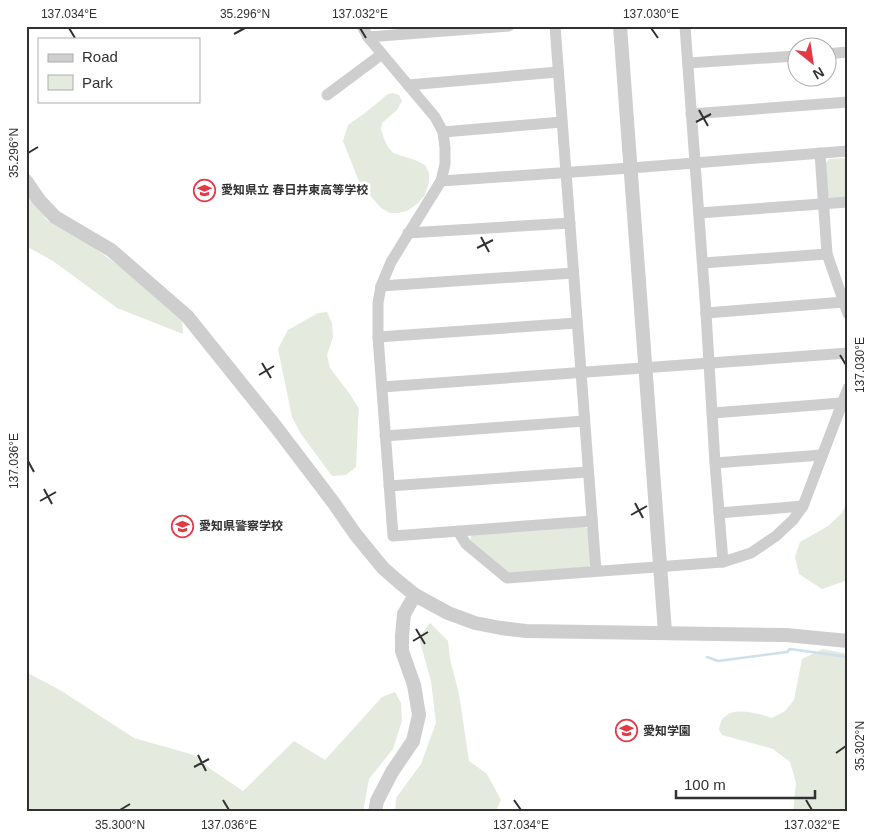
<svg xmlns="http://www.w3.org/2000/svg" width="874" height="838" viewBox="0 0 874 838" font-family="Arial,'Noto Sans JP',sans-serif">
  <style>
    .green { fill: #e4eadd }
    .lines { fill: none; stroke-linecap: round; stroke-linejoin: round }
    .stream { stroke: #cde0ec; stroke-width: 2.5 }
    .minor { stroke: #cecece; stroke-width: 11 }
    .tertiary { stroke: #cecece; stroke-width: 14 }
    .ticks { fill: none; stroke: #313131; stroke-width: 2 }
    .labels { text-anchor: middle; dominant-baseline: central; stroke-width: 5; stroke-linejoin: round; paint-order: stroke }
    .poi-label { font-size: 12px; font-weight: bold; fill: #313131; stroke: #fff; text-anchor: start }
    .neatline { fill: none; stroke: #313131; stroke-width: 2 }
    .ticks-label { font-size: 12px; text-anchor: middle; fill: #313131 }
  </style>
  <rect width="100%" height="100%" fill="#fff"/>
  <g class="green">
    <path d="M393,93l6,2 3,6 -5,9 -15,13 -1,6 3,10 4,8 5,6 22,7 10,5 4,8v9l-4,13 -8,9 -10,7 -9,2h-8l-9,-5 -21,-24 -17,-43 5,-16 17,-12 23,-19z"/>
    <path d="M848,158v40l-17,1 -3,-3 -2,-33 3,-4z"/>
    <path d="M26,191l21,29 49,29 31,23 55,46 1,16 -66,-26 -64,-47 -27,-15z"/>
    <path d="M327,312l5,11 1,14 -6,18 3,13 19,25 10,16 -1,13 -2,45 -10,8 -14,1 -31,-42 -9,-17 -14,-68 10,-19 30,-17z"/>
    <path d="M848,500v80l-26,9 -23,-15 -4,-17 5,-15 28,-16 14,-13z"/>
    <path d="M584,526l4,3 3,35 -3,3 -78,6 -5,-2 -35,-29 1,-8z"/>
    <path d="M430,623l18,18 2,18 9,35 10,67 18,13 14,26 -6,12h-100l1,-14 25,-34 15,-41 -5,-42 -12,-43z"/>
    <path d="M823,649l25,5v158h-55l3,-29 -6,-21 -17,-13 -51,-14 -3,-5c1,-6 2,-11 7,-14 9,-9 35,-2 46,2l13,-7 9,-11 8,-41z"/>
    <path d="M26,672l34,18 74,48 60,17 18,15 31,21 51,-50 31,19 57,-63 13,-5 6,11 1,18 -9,28 -24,30 -6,33h-337z"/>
  </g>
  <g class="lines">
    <path class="stream" d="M707,657l11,4 69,-9 3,-3 58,8"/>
    <g class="minor">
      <path d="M362,26l6,11 14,17 53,63 8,15 2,16v16l-4,17 -50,81 -10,24 -3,17v34l15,199 199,-15"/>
      <path d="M555,26l41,545"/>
      <path d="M685,26l21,287 9,150 8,99"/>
      <path d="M368,37l141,-11"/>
      <path d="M826,54l22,-2"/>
      <path d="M688,63l108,-7"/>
      <path d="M408,85l150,-13"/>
      <path d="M327,95l55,-41"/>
      <path d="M691,114l157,-12"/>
      <path d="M443,132l119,-10"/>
      <path d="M820,153l7,101 21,60"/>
      <path d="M441,181l190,-13 217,-17"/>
      <path d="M699,213l149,-11"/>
      <path d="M408,233l162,-10"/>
      <path d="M703,263l124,-9"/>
      <path d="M381,286l192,-13"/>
      <path d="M706,313l138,-11"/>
      <path d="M378,337l199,-14"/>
      <path d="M382,387l466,-34"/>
      <path d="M713,413l128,-10"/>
      <path d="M385,436l199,-15"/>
      <path d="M715,463l107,-8"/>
      <path d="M389,486l199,-14"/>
      <path d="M719,513l84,-7"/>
      <path d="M458,531l8,13 41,34 216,-16 28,-9 25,-17 17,-16 10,-14 45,-118"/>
    </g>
    <g class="tertiary">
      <path d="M620,26l45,606"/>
      <path d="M26,181l13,19 16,17 56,33 76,66 89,111 57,75 23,33 27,33 16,14 16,13 33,18 27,10 26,5 25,3 260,4 62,6"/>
      <path d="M375,812l2,-11 15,-29 21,-31 6,-26 -5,-30 -12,-34v-15l2,-22 11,-19"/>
    </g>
  </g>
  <path class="ticks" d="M69,28l6,10M360,28l6,10M651,28l7,10M234,34l11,-6M699,110l9,16M696,122l15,-8M28,153l10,-6M481,237l8,15M477,248l16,-8M840,355l6,10M262,363l9,15M259,375l15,-9M28,461l6,11M44,489l8,15M40,501l16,-9M635,503l8,15M631,515l16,-9M416,629l9,15M413,641l15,-9M836,753l10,-7M198,755l8,16M194,767l15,-8M223,800l6,10M514,800l7,10M806,800l6,10M120,810l10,-6"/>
  <defs>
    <symbol id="school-ring" viewBox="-11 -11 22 22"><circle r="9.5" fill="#fff" stroke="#e23946" stroke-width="1.5"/><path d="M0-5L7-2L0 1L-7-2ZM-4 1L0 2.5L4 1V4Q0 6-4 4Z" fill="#e23946"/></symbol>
  </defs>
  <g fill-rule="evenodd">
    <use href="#school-ring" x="192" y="178" width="25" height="25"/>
    <use href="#school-ring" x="170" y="514" width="25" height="25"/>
    <use href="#school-ring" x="614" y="718" width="25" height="25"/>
  </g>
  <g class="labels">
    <g class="poi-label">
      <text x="221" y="190">愛知県立 春日井東高等学校</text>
      <text x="199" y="526">愛知県警察学校</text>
      <text x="643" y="731">愛知学園</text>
    </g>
  </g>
  <rect width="874" height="838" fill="none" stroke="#ffffff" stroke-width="55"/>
  <rect x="38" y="38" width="162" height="65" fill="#ffffff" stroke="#adadad"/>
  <rect x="48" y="54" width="25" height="8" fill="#cecece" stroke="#adadad"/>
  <text x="82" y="62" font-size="15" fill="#313131">Road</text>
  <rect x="48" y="75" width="25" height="15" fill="#e4eadd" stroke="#adadad"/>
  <text x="82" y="88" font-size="15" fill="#313131">Park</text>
  <g transform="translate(812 62) rotate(150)"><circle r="24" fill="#ffffff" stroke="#adadad"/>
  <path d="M0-4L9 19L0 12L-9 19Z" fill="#e23946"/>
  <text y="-8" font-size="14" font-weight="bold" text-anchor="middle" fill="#313131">N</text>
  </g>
  <path d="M676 790v8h139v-8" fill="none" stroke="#313131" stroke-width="2.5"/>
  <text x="684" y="790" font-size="15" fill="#313131" stroke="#ffffff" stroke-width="4" paint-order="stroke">100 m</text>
  <rect x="28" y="28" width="818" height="782" class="neatline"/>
  <g class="ticks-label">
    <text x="69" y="18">137.034°E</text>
    <text x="245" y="18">35.296°N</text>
    <text x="360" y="18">137.032°E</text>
    <text x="651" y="18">137.030°E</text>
    <text transform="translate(14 153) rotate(-90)" y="4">35.296°N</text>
    <text transform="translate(860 365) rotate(-90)" y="4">137.030°E</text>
    <text transform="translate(14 461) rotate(-90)" y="4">137.036°E</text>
    <text transform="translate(860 746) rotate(-90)" y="4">35.302°N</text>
    <text x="120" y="829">35.300°N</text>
    <text x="229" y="829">137.036°E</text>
    <text x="521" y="829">137.034°E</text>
    <text x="812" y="829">137.032°E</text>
  </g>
</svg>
